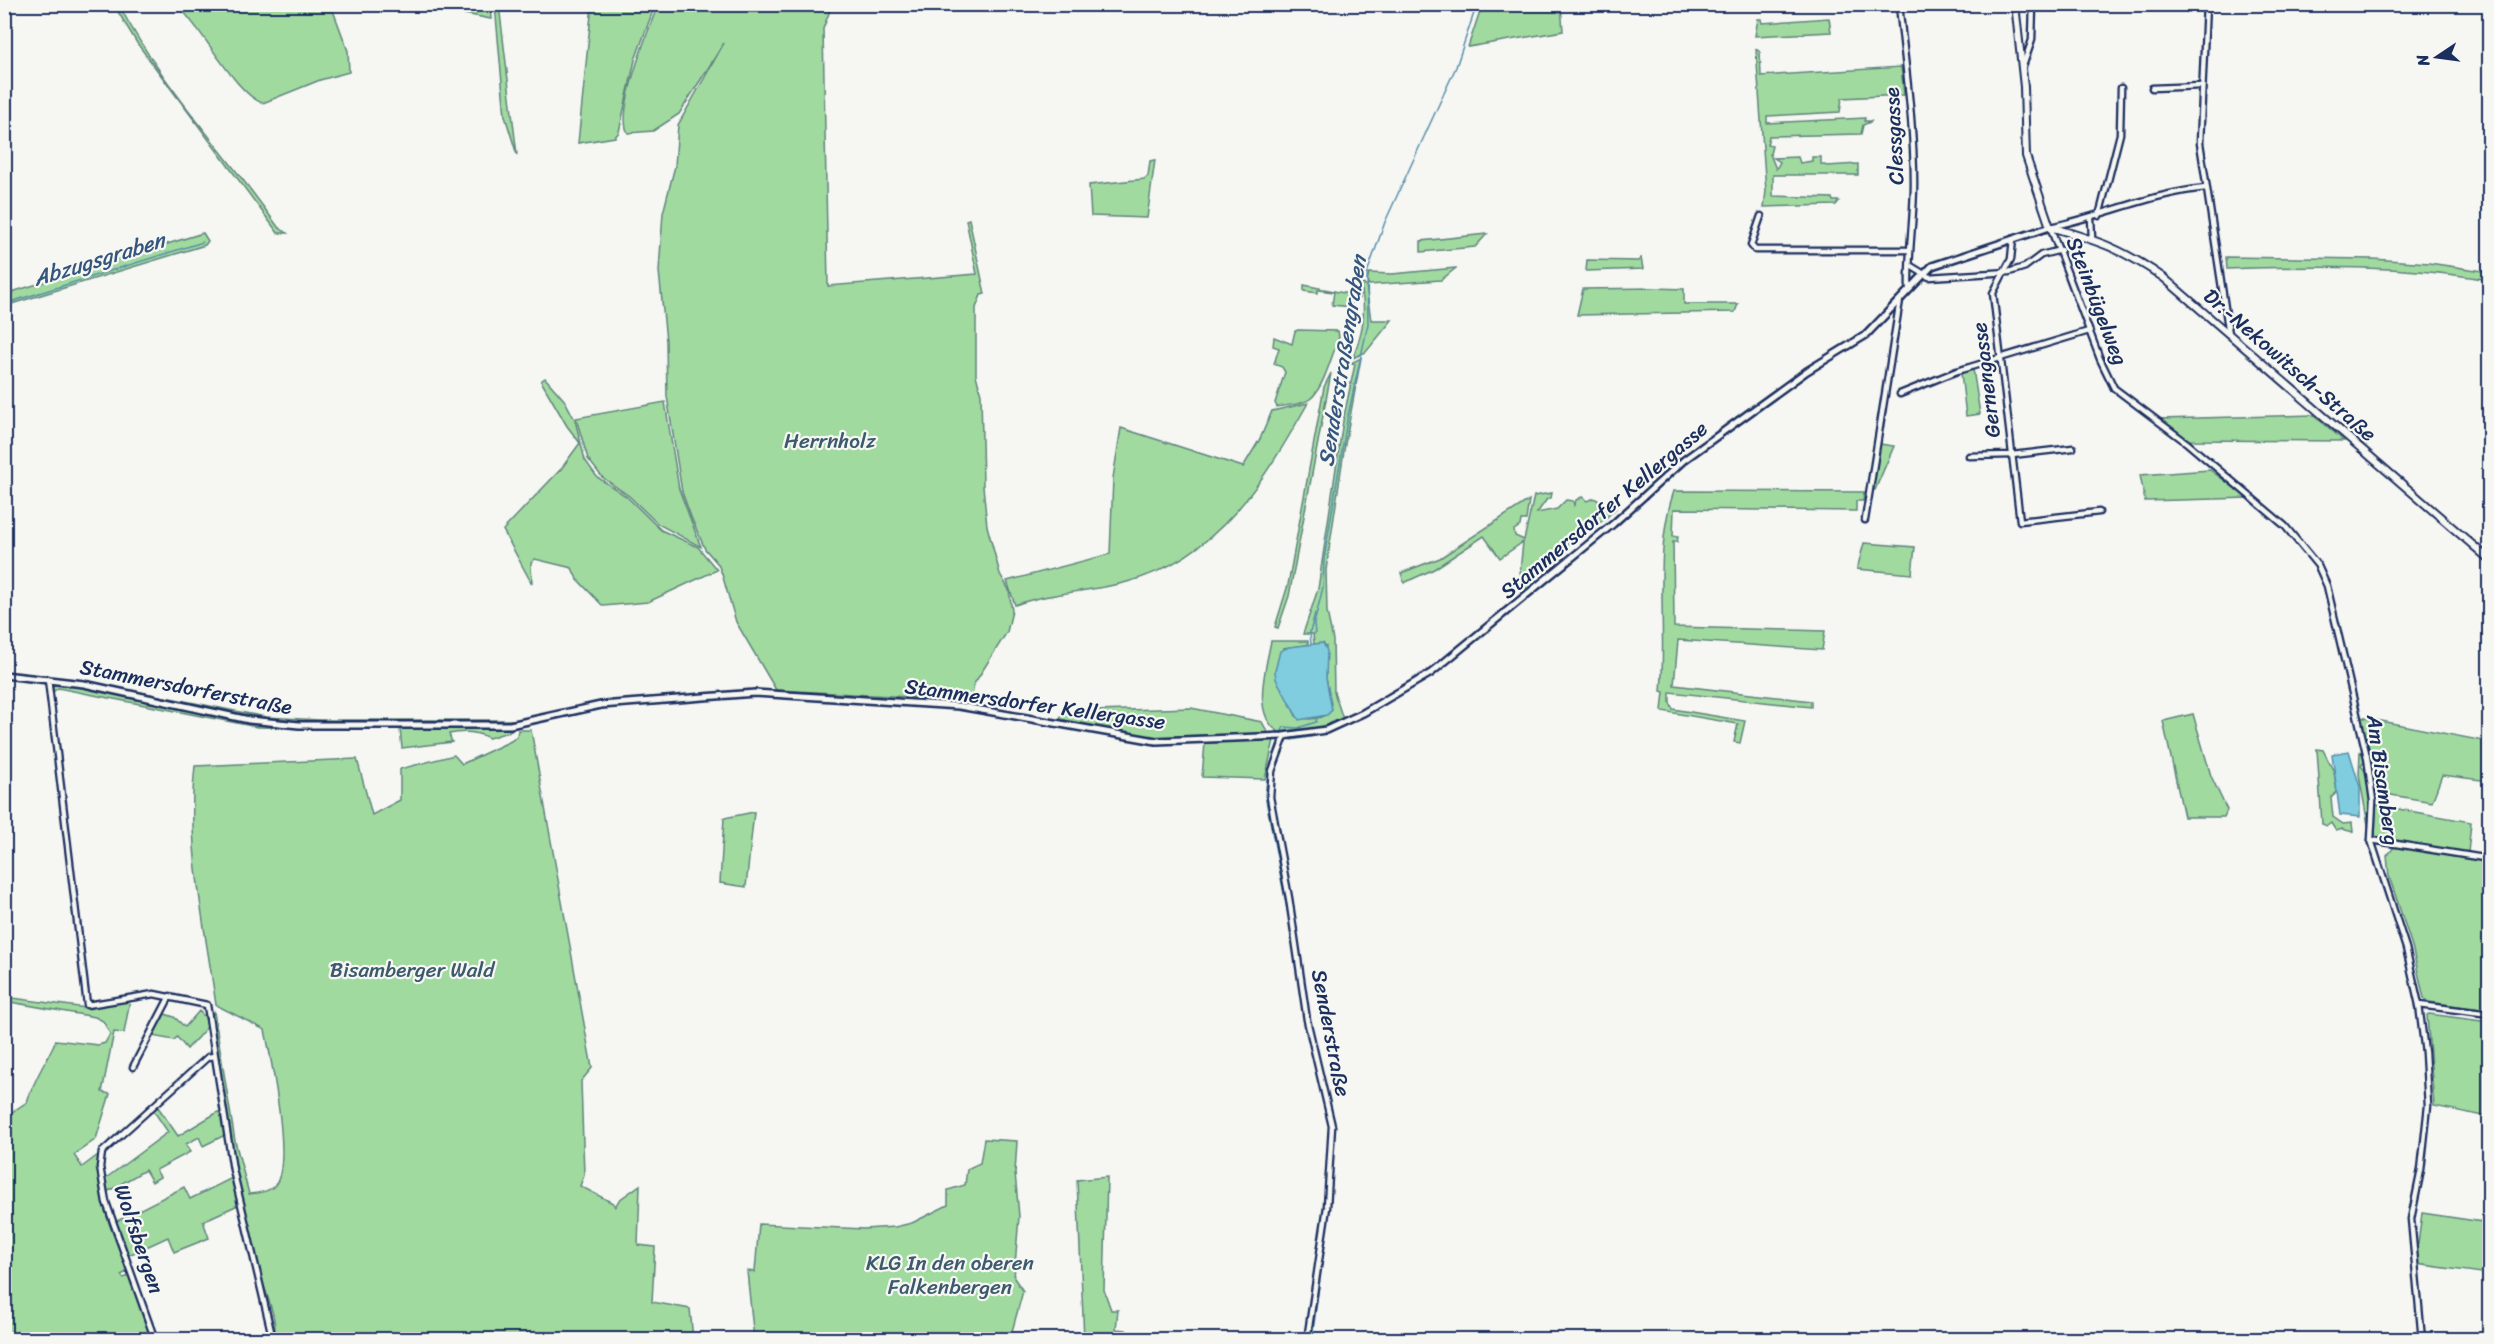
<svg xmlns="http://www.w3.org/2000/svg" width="2494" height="1344" viewBox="0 0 2494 1344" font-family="Sriracha,sans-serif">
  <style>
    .green { fill: #a1da9f; stroke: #5e847e; stroke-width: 1.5 }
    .water { fill: #7fcdde; stroke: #578eab; stroke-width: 1.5 }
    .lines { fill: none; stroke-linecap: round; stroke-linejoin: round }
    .stream { stroke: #578eab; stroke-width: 1.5 }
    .minor-casing { stroke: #1b2f5e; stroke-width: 9 }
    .tertiary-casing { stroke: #1b2f5e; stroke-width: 10 }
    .secondary-casing { stroke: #1b2f5e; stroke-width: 10 }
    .minor { stroke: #f6f6f2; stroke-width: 4.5 }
    .tertiary { stroke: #f6f6f2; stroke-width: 5 }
    .secondary { stroke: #f6f6f2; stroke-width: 6 }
    .labels { text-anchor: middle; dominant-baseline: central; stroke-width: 4.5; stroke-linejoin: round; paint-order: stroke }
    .street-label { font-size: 21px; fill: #1b2f5e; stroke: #f6f6f2 }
    .park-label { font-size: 21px; fill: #3c5a6e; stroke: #f6f6f2 }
    .water-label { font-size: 22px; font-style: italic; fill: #34567e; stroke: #f6f6f2 }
  </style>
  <rect width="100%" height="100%" fill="#f6f6f2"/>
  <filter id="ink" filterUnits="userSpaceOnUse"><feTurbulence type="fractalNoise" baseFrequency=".0167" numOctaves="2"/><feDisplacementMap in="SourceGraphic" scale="12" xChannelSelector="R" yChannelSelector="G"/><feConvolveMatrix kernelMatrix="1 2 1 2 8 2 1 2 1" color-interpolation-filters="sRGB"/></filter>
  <g filter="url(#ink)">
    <g class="green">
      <path d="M114,5h5c42,80 107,148 159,222l9,6h-9l-141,-190z"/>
      <path d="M177,5h154l17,46 1,21 -29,8 -57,23c-27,-8 -61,-76 -86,-98z"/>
      <path d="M418,5h72l1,14z"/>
      <path d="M495,5h4l18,150 -12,-39z"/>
      <path d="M592,5h63l-20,55 -16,72 -4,5 -37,6z"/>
      <path d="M658,5h174l-9,24 5,257 149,-12 -11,-54 3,-1 16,75 -4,1 -5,13v67l5,19 2,92 4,40 13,48 9,16 3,21 -5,21 -33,52 -2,12 -4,4 -192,-10 -40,-68 -14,-48 -4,-10 -13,-15 -14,-32 -9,-25 -15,-96 -1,-55 -7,-70 4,-58 12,-47 3,-41 46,-82 -45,71 -26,17 -25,2c-13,-20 21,-105 30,-128z"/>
      <path d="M1482,5h79l2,26 -95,16z"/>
      <path d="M1829,18l2,14 -76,4 3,-17h3l1,4z"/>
      <path d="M1756,49l4,3 1,24 140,-9 3,28 -62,3 -2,14 -73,4v7l98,-5 -1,3h8l-9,4 -2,9 -92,2 -2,9 5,1 -2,8 6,15 4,-7 -6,-4 24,-1 2,6 12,-2v-4h9v7l6,2 31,-2v11h-85v21l59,2 1,3h6l-3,4 -72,2 2,-16z"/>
      <path d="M1155,160l-8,58 -56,-2 -2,-31 55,-6 4,-3 2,-15z"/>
      <path d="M203,233l5,8 -3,4 -200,61v-12z"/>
      <path d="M1487,234l-12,13 -54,5v-11z"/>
      <path d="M2226,257l147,2 56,4 60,9v8c-86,-15 -175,-14 -262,-11z"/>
      <path d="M1641,258l2,11 -57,2 1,-11 51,1z"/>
      <path d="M1456,268l-15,12 -72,5 -2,-4 2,-8 23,1z"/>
      <path d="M1362,284l4,1 5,35h21l-26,32 -13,6c9,-24 13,-42 9,-67l-5,12z"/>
      <path d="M1304,285l50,10 -3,12 -19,-2 2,-13 -16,-2 -1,3 -13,-2z"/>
      <path d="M1654,288l30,1v15h54l-3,8 -158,3 6,-26z"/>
      <path d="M1298,330l40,1 1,6c-6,15 -16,53 -29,62 -8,6 -23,6 -33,8l-2,-4 10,-31 -3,-5 -8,-3 5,-16 -6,-2 1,-9 18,7 3,-13z"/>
      <path d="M1361,358l-16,86 -19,126 1,42 6,28 1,52 9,27 -22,8 -42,5c-28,-17 -13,-64 -8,-91h37v4l-25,3 -8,23 21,45c12,5 26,4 36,-6l-6,-32v-32l-3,-3 -9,1 -1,-10h-10l15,-45 25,-168 12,-57 -4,-1z"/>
      <path d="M1973,369l7,45 -14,2 -5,-43z"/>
      <path d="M1331,373l-42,223 -11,32 -3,-1 13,-42 36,-198z"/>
      <path d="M545,378l20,23 10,19 10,40 12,17 29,19 35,34 37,17 19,23 -69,32 -45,4 -26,-27 -5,-11 -37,-9 -4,4 1,21 -29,-54 58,-61 19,-26 -13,-17 -26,-45z"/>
      <path d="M665,402l14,87 22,58 -43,-23 -29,-28 -27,-19 -14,-18 -12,-41z"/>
      <path d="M1308,403c-43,76 -90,155 -181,179 -37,10 -76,10 -112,23l-8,-24 103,-27 3,-76 8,-50 122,39 17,-28 12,-28z"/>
      <path d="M2314,415l30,26 -157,-1 -27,-21z"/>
      <path d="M1880,444l14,2 -19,44 -2,-1z"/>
      <path d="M2210,470l38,28 -103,3 -5,-26z"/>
      <path d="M1674,491l190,1 -1,9h-7v10l-182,-2 -1,27 5,1 -1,5h-4l1,85 151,4 -3,19 -144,-10 -4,45 137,16v6l-141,-15v11l3,6 72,12 -5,22 -6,-1 4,-18 -76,-13 2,-19 -3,-1c6,-66 -8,-140 13,-200z"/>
      <path d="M1552,493l-1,5 -4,1 -10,14 20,-4 9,-9 7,1 1,4 2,-5 6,-3 5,4 7,-3 5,3 -1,10 17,-2 -10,10 -40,28 -32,31 5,3 -11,11 -7,-20 3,-30 -23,16 -16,-22 -50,33 -30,14 -3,-10 39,-15 89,-58 -3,20h-5l-1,6 -6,4 1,6 9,4 10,-44z"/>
      <path d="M1864,543l51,4 -3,27 -55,-5z"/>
      <path d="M79,680l187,37 54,3h204l-33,4 -214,-3 -34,-4z"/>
      <path d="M53,685l23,1 197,40 232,1 6,4 -22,7c-13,-7 -26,-7 -40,-4l3,8 -50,6 -2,-19 -143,-2 -199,-39 -5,4z"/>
      <path d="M1191,708l71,14 6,11 -117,4 -91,-18 3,-7z"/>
      <path d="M2193,714l18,62 16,34 -3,7h-40l-21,-96z"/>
      <path d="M2360,717l129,25v39l-47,-6 -10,27 -58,-10 -4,-40z"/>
      <path d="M518,730h13l61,338 -11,13 3,94 -4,11 33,17 2,4 4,-7 21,-15 -2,60 17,2 -3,55 38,7 3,30h-419c5,-19 -9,-46 -14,-66 -24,-83 -36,-169 -49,-255l3,-6 21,129 14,53c9,-1 20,-2 26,-9 18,-20 -4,-127 -10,-155l-49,-25c-11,-78 -30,-160 -21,-239l162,-7 15,56 28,-15v-31l54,-14 8,9 49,-23 6,-5z"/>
      <path d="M1274,740l-9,39 -63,-2 3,-34z"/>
      <path d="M2317,749l6,1 11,22 3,20 -6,6 2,19 10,7 9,-1 1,9 -11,-3 -6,2 -5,-8 -4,3 -5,-2z"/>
      <path d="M2360,752l4,3v7l-3,4c14,13 9,45 8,64l-10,-55z"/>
      <path d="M2376,805l95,17 -3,31 -93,-14z"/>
      <path d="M754,812l-8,75 -26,-4 4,-65z"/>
      <path d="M2394,847l95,15v148l-61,-8 -4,-4 -12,-52 -23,-70 -2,-20z"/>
      <path d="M5,997l81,11 44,-8 -6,33 -10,-1 -12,60 8,2 -14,45 -22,16 8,12 16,-12c-2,41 14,80 31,116l-8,4 2,3 8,-2 20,63h-146l-1,-226 5,1 18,-12c7,-23 19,-40 29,-62l42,5 7,-2 5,-9 -7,-13 -8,-4 -90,-16z"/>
      <path d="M199,1011l6,6 2,10 -20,22 -10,-12 -3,3 -22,-4 13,-22 9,3 11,10z"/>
      <path d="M2429,1014l60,8v95l-55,-11 -7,-91z"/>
      <path d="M158,1107l20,29 40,-24 3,2 4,21 -22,11 -4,-9 -13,7 4,8 -34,18 4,7 -8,5 -7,-12 -38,22 -1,-14 62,-46 -15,-22z"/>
      <path d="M984,1139l33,2 -2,32 4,43 -5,62 9,13 -13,48h-256l-7,-68 8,1 4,-48 105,5 31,-2 17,-4 36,-18v-15l17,-5 2,-16 13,-6z"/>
      <path d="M1107,1177l-3,113 7,20h7l-2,19 10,1 3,7 -45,2 -7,-159z"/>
      <path d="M232,1178l6,27 -35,16 6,17 -35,14 -6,-15 -39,18 -14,-33 69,-35 6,12z"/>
      <path d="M2422,1213l67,10v51l-73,-10 -1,-20h3z"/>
    </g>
    <g class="water">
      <path d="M1323,643l4,8 -1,27 6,32 -5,5 -28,5 -23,-41 -1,-8 5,-20 9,-4z"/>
      <path d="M2349,751l11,36v30l-20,-2 -8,-61z"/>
    </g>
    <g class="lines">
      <g class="stream">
        <path d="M4,304l199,-62"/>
        <path d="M1315,634l-1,-10 9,-37 1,-27 23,-140 21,-96 -1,-51 18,-51 71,-155 21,-63"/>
        <path d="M1311,644l-1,-12 5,-19"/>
        <path d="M1280,734l4,-7 14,1 18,-6 1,-5"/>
        <path d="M1279,739l-11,33 -3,23 30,156"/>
        <path d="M1291,740l25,-4"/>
        <path d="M1312,1340l16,-127"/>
      </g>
      <defs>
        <g id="minor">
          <path d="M1899,4c6,60 15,119 15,179 0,35 -6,70 -5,105"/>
          <path d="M2206,4l-6,139 29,191"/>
          <path d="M2023,66l9,-26 1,-36"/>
          <path d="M2152,88l50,-2"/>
          <path d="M2206,188c-53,5 -103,28 -156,39l50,132 14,29 73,55 98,83 33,40 9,20 40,171 6,44 -2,39 35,108 13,57 6,48 3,53 -7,64 -10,49 11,121"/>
          <path d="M1761,216l-10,29 4,5h153"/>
          <path d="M2099,216l21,-82 1,-46"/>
          <path d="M2091,218l1,20"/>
          <path d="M2013,239l-2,20 -18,34 27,228 79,-9"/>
          <path d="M1911,266l18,11 80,-5 16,-5 16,-12 20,-5"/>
          <path d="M1900,394l57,-23 132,-40"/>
          <path d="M1969,456l43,-1 61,-7"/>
          <path d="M1865,520l35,-220"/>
          <path d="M48,679l39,326 67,-11 53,11 26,165 40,170"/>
          <path d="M1285,736l-13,35 -2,26 19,101 18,122 25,106 -5,81 -20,133"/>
          <path d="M2371,840l119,19"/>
          <path d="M2419,1005l71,9"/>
          <path d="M133,1067l37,-71"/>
          <path d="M155,1340l-49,-138 -6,-35 2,-15 106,-95 6,-1"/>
        </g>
        <path id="tertiary" d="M4,675l80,9 165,36 50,5h211l91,-20 154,-12 204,13 197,35 127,-5 43,-6 37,-17 68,-40 182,-149 71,-64 123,-89 59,-36 66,-69 118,-39"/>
        <path id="secondary" d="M2015,4l9,83 2,69 24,71c49,14 71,21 114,51l326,282"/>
      </defs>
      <use href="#minor" class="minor-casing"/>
      <use href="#tertiary" class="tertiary-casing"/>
      <use href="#secondary" class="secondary-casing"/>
      <use href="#minor" class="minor"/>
      <use href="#tertiary" class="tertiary"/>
      <use href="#secondary" class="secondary"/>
    </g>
  </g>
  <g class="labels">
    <g class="street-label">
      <text transform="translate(1894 136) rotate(-93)">Clessgasse</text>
      <text transform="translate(2097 301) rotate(69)">Steinbügelweg</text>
      <text transform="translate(2290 365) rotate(41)">Dr.-Nekowitsch-Straße</text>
      <text transform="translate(1986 380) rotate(-97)">Gernengasse</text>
      <text transform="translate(1604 510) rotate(-40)">Stammersdorfer Kellergasse</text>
      <text transform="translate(186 687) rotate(11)">Stammersdorferstraße</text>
      <text transform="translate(1035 704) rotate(8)">Stammersdorfer Kellergasse</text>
      <text transform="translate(2383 780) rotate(82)">Am Bisamberg</text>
      <text transform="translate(1331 1033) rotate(79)">Senderstraße</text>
      <text transform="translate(139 1239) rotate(71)">Wolfsbergen</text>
    </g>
    <g class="park-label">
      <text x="830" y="441">Herrnholz</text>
      <text x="412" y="970">Bisamberger Wald</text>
      <text x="950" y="1263">KLG In den oberen<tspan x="950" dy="24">Falkenbergen</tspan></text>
    </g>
    <g class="water-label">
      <text transform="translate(99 259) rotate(-17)">Abzugsgraben</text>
      <text transform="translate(1342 361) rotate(-81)">Senderstraßengraben</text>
    </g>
  </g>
  <rect width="2494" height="1344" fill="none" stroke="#f6f6f2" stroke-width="24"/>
  <rect x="12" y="12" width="2470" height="1320" fill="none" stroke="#1b2f5e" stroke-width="2" filter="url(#ink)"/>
  <g transform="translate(2437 57) rotate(257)" stroke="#f6f6f2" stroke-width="4.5" paint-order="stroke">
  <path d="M0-4.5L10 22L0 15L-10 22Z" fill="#1b2f5e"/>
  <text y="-9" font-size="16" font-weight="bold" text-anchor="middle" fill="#1b2f5e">N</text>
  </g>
</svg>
